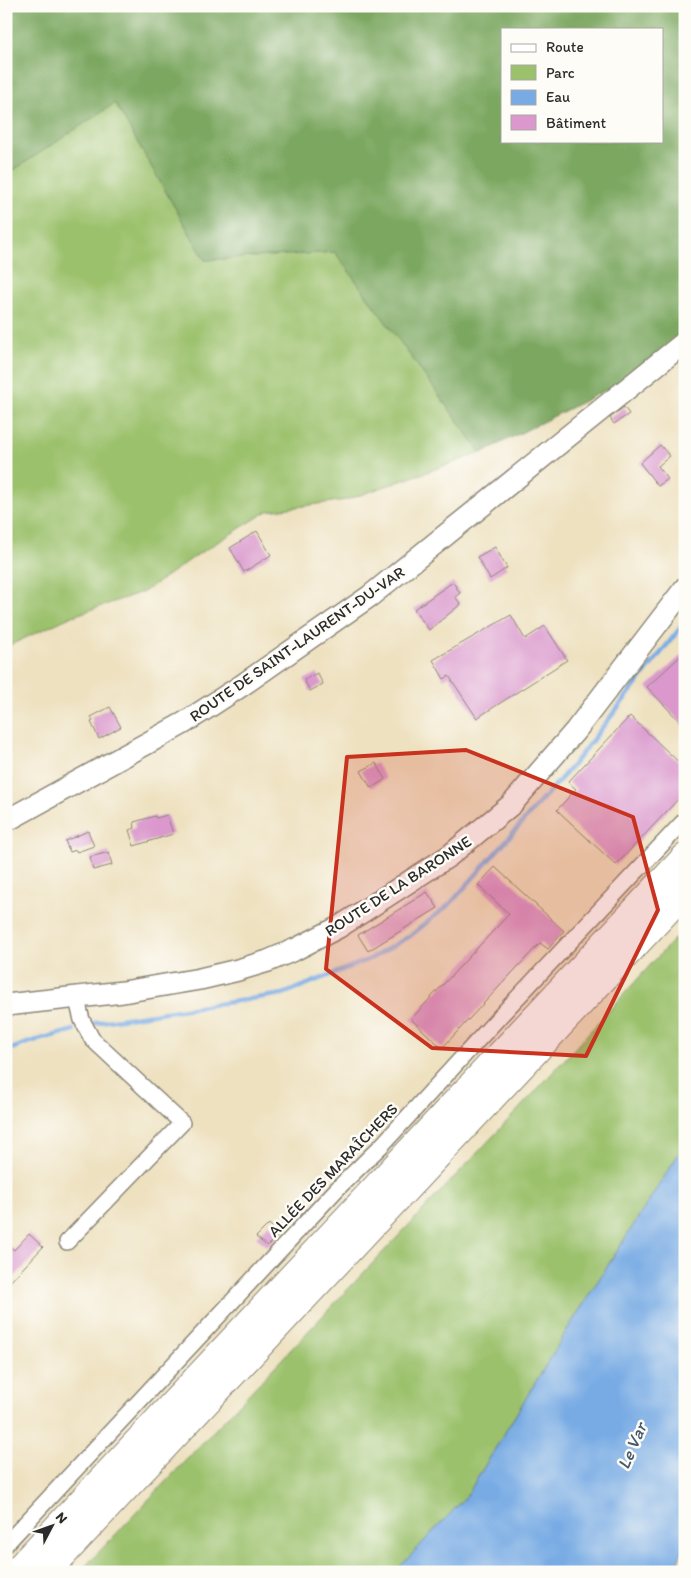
<svg xmlns="http://www.w3.org/2000/svg" width="691" height="1578" viewBox="0 0 691 1578" font-family="Itim,sans-serif">
  <style>
    .green { fill: #9bc16c; stroke: #63764c }
    .forest { fill: #7ca760; stroke: #546946; fill-rule: evenodd }
    .water { fill: #78abe4; stroke: #526b88 }
    .lines { fill: none; stroke-linecap: round; stroke-linejoin: round }
    .stream { stroke: #78abe4; stroke-width: 4.5 }
    .building { fill: #da98cd }
    .street-casing { stroke: #8c8676; stroke-width: 18 }
    .secondary-casing { stroke: #8c8676; stroke-width: 24 }
    .highway-casing { stroke: #8c8676; stroke-width: 30 }
    .street { stroke: #fff; stroke-width: 15 }
    .secondary { stroke: #fff; stroke-width: 21 }
    .highway { stroke: #fff; stroke-width: 28 }
    .marked { fill: #c8321e; fill-opacity: 0.2; stroke: #c8321e; stroke-width: 4; stroke-linejoin: round }
    .labels { text-anchor: middle; dominant-baseline: central; stroke-width: 5; stroke-linejoin: round; paint-order: stroke }
    .street-label { font-size: 16px; fill: #2b2b2b; stroke: #fdfcf7 }
    .water-label { font-size: 18px; font-style: italic; fill: #46586c; stroke: #fdfcf7 }
  </style>
  <rect width="100%" height="100%" fill="#fdfcf7"/>
  <filter id="ink" filterUnits="userSpaceOnUse"><feTurbulence type="fractalNoise" baseFrequency=".02" numOctaves="2"/><feDisplacementMap in="SourceGraphic" scale="10" xChannelSelector="R" yChannelSelector="G"/><feConvolveMatrix kernelMatrix="1 2 1 2 8 2 1 2 1" color-interpolation-filters="sRGB"/></filter>
  <filter id="wash" filterUnits="userSpaceOnUse"><feTurbulence type="fractalNoise" baseFrequency=".0096" numOctaves="4" result="noise"/><feDisplacementMap in="SourceGraphic" scale="20" xChannelSelector="R" yChannelSelector="G"/><feGaussianBlur stdDeviation="1.12" result="paint"/><feColorMatrix in="noise" values="0 0 0 0 0 0 0 0 0 0 0 0 0 0 0 0 0 1.4 0 .05"/><feComposite in="paint" operator="in"/></filter>
  <g filter="url(#wash)">
    <rect width="100%" height="100%" fill="#eee1c0"/>
    <g class="green">
      <path d="M115,103l90,157 130,-8 146,201 -135,47 -78,11 -68,42 -55,38 -75,26 -64,30v-472z"/>
      <path d="M685,927v217l-113,178 -106,175 -71,75h-315l454,-479z"/>
    </g>
    <path class="forest" d="M6,6h679v344l-204,103 -146,-201 -130,8 -90,-157 -109,72zM502,29h160v112h-160z"/>
    <path class="water" d="M685,1144v399l-11,29h-279l71,-75 106,-175z"/>
    <g class="lines">
      <g class="stream">
        <path d="M94,1023l189,-29 89,-36 38,-22 40,-32 122,-138 113,-144"/>
        <path d="M6,1051l21,-8 47,-13"/>
      </g>
    </g>
    <g id="blocks">
      <g class="building">
        <path d="M624,407l5,7 -15,10 -4,-6z"/>
        <path d="M660,445l10,11 -12,10 10,13 -10,7 -18,-23z"/>
        <path d="M257,531l14,24 -27,17 -14,-24z"/>
        <path d="M495,547l12,21 -17,11 -13,-22z"/>
        <path d="M453,582l7,11 -5,4 6,7 -32,26 -15,-21z"/>
        <path d="M511,615l14,24 20,-13 22,34 -90,58 -28,-42 -5,3 -11,-19z"/>
        <path d="M685,652v75l-38,-40z"/>
        <path d="M317,673l6,11 -13,7 -6,-11z"/>
        <path d="M110,707l11,20 -22,12 -8,-17 2,-1 -2,-4z"/>
        <path d="M630,716l55,52v24l-69,73 -59,-55 19,-21 -8,-7z"/>
        <path d="M376,763l10,16 -15,9 -10,-17z"/>
        <path d="M167,815l6,19 -39,12 -5,-16 6,-2 -1,-6 21,-6 1,2z"/>
        <path d="M88,831l6,15 -17,6 -1,-2 -6,2 -5,-11z"/>
        <path d="M109,852l3,13 -19,5 -3,-13z"/>
        <path d="M495,867l69,64 -16,18 -8,-6 -98,105 -31,-29 98,-105 -31,-29z"/>
        <path d="M427,892l11,16 -70,43 -10,-16z"/>
        <path d="M269,1224l11,10 -13,12 -11,-9z"/>
        <path d="M29,1234l14,13 -37,39v-43l8,7z"/>
      </g>
    </g>
  </g>
  <g filter="url(#ink)">
    <use href="#blocks" fill-opacity="0" stroke="#8c8676" stroke-width="1"/>
    <g class="lines">
      <defs>
        <g id="street">
          <path d="M67,1242l115,-119 -90,-84 -10,-19 -6,-24"/>
          <path d="M6,1544l331,-355 45,-44 120,-131 183,-194"/>
        </g>
        <g id="secondary">
          <path d="M6,821l178,-98 57,-37 129,-90 315,-254"/>
          <path d="M6,1005l117,-13 77,-13 38,-9 30,-9 28,-12 43,-22 110,-71 63,-52 64,-74 109,-142"/>
        </g>
        <g id="highway">
          <path d="M16,1572l669,-714"/>
          <path d="M46,1572l639,-681"/>
        </g>
      </defs>
      <use href="#street" class="street-casing"/>
      <use href="#secondary" class="secondary-casing"/>
      <use href="#highway" class="highway-casing"/>
      <use href="#street" class="street"/>
      <use href="#secondary" class="secondary"/>
      <use href="#highway" class="highway"/>
    </g>
  </g>
  <path class="marked" d="M466,750l167,67 25,93 -72,146 -154,-8 -106,-79 21,-212z"/>
  <g class="labels">
    <g class="street-label">
      <text transform="translate(297 644) rotate(-35)">ROUTE DE SAINT-LAURENT-DU-VAR</text>
      <text transform="translate(398 886) rotate(-33)">ROUTE DE LA BARONNE</text>
      <text transform="translate(333 1170) rotate(-46)">ALLÉE DES MARAÎCHERS</text>
    </g>
    <g class="water-label">
      <text transform="translate(632 1446) rotate(-67)">Le Var</text>
    </g>
  </g>
  <rect width="691" height="1578" fill="none" stroke="#fdfcf7" stroke-width="25"/>
  <rect x="501" y="28" width="162" height="115" fill="#fdfcf7" stroke="#a9a8a5"/>
  <rect x="511" y="44" width="25" height="8" fill="#ffffff" stroke="#a9a8a5"/>
  <text x="546" y="52" font-size="15" fill="#2b2b2b">Route</text>
  <rect x="511" y="65" width="25" height="15" fill="#9bc16c" stroke="#a9a8a5"/>
  <text x="546" y="78" font-size="15" fill="#2b2b2b">Parc</text>
  <rect x="511" y="90" width="25" height="15" fill="#78abe4" stroke="#a9a8a5"/>
  <text x="546" y="102" font-size="15" fill="#2b2b2b">Eau</text>
  <rect x="511" y="115" width="25" height="15" fill="#da98cd" stroke="#a9a8a5"/>
  <text x="546" y="128" font-size="15" fill="#2b2b2b">Bâtiment</text>
  <g transform="translate(52 1526) rotate(49)" stroke="#fdfcf7" stroke-width="4" paint-order="stroke">
  <path d="M0-4L9 19L0 12L-9 19Z" fill="#2b2b2b"/>
  <text y="-8" font-size="14" font-weight="bold" text-anchor="middle" fill="#2b2b2b">N</text>
  </g>
</svg>
